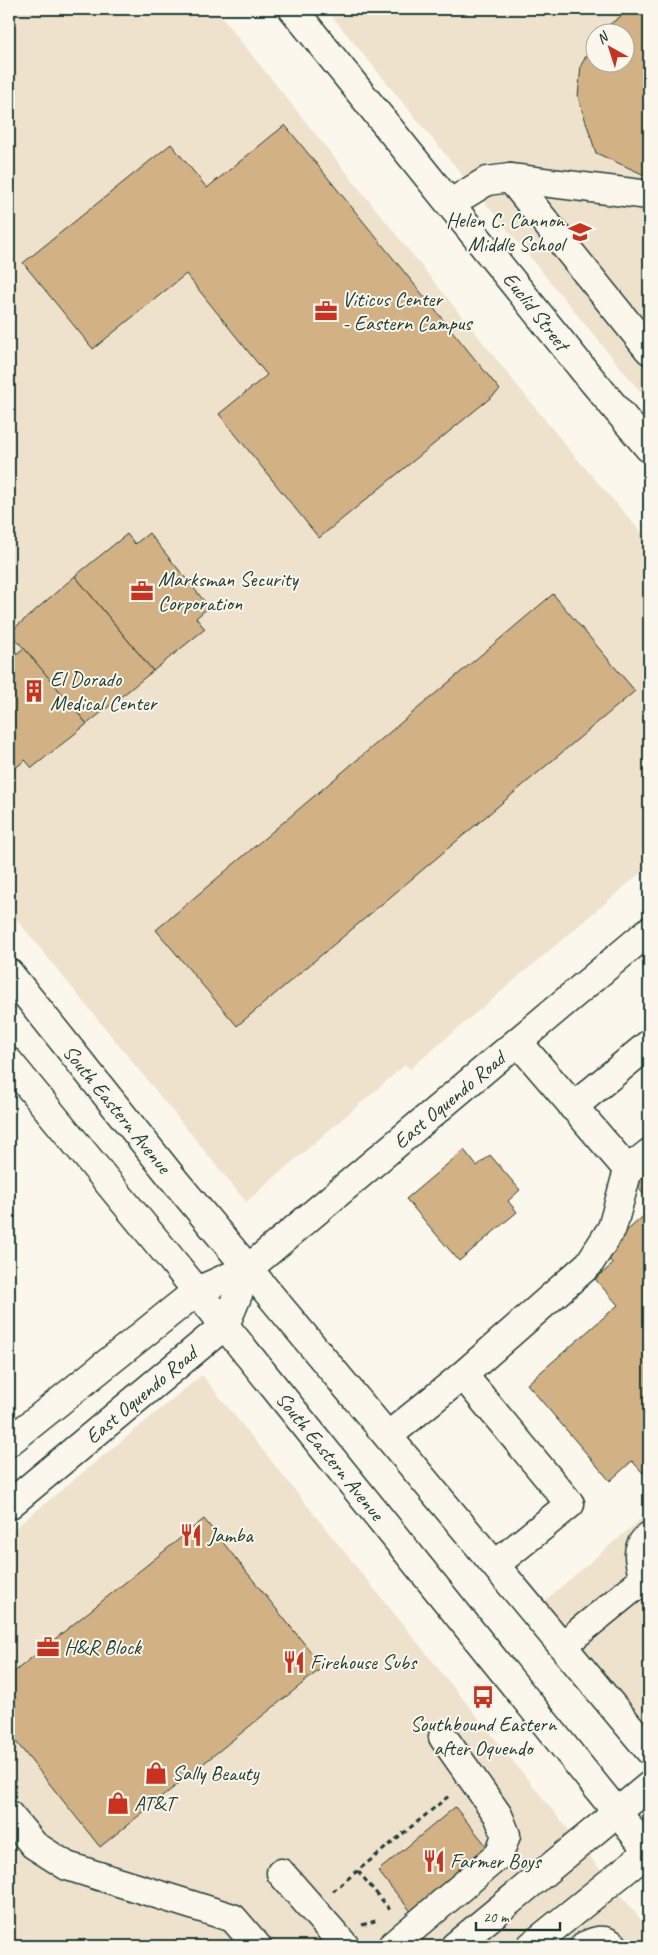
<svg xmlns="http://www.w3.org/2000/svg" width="658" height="1955" viewBox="0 0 658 1955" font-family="Caveat,sans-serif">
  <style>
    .built { fill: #efe2cd; fill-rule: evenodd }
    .building { fill: #d2b185; stroke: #1f3d34 }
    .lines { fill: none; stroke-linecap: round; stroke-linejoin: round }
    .minor-casing { stroke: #1f3d34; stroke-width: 31 }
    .major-casing { stroke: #1f3d34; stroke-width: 31 }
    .path { stroke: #1f3d34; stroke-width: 3; stroke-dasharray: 5 4; stroke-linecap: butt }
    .minor { stroke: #fbf7ec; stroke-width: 28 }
    .major { stroke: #fbf7ec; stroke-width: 28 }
    .labels { text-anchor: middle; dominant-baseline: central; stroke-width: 4; stroke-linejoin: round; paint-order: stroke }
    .poi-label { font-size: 21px; fill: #1f3d34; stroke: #fbf7ec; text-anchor: start }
    .street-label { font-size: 21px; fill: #1f3d34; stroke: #fbf7ec }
  </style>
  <rect width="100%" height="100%" fill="#fbf7ec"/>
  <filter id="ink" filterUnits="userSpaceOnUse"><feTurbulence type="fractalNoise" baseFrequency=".02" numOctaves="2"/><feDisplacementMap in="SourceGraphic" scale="10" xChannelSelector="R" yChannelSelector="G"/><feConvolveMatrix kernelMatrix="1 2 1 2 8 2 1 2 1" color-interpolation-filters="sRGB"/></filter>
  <g filter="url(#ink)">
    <g class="built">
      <path d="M9,9h206l356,443 78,89v325l-239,203 -5,-4 -159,137 -237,-292z"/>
      <path d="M326,9h323v393zM596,32h30v30h-30z"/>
      <path d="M202,1375l447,555v16h-640v-413z"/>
      <path d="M649,1512v238l-115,-140z"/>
    </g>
    <g class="building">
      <path d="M631,9h18v168l-53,-24 -18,-56 3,-32 15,-26v23h30v-30h-27z"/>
      <path d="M285,125l215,265 -181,148 -100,-124 48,-39 -81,-101 -93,75 -70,-86 148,-119 36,44z"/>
      <path d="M149,533l60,74 -13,11 9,11 -52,42 -78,-95 52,-42 8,10z"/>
      <path d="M75,576l78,95 -66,53 -77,-92z"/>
      <path d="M553,594l82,97 -398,335 -81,-96z"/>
      <path d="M24,648l63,76 -55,44 -7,-8 -13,11 -3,-4v-114l3,4z"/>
      <path d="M464,1150l13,16 13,-11 30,35 -12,11 9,11 -58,49 -53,-62z"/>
      <path d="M649,1163v38l-18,-22z"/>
      <path d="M649,1211v258l-6,4 -11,-12 -22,20 -83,-97 91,-79 -23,-26 18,-15 -10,-12z"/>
      <path d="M204,1519l119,148 -223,180 -91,-114v-57z"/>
      <path d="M455,1807l35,43 -77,64 -35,-43z"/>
    </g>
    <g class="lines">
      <defs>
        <g id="minor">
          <path d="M293,9l293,364 63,75"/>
          <path d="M510,178l139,172"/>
          <path d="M451,203l36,-22 23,-3 139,17"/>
          <path d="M573,1107l76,-63"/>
          <path d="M628,1170l21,-17"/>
          <path d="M463,1375l126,-111 23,-36 16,-58 -110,-128"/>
          <path d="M388,1436l75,-61 107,129 -75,61"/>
          <path d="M9,1442l188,-151 52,-23 400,-337"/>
          <path d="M9,1505l216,-180 24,-57"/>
          <path d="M644,1579c-5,-17 -10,-31 5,-43"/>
          <path d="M563,1645l81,-66 5,7"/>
          <path d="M9,1815l25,30 33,21 166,52 24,28"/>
          <path d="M281,1873l64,73"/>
          <path d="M392,1946l107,-91 7,-20 -8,-20 -55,-78"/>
          <path d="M455,1946l194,-160"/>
          <path d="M531,1946l118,-95"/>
          <path d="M584,1946c11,-5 20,-9 30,0"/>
        </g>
        <g id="major">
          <path d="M9,973l166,208 474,569"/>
          <path d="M9,1062l158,192 482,598"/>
        </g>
      </defs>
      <use href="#minor" class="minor-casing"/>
      <use href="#major" class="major-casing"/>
      <g class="path">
        <path d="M358,1871l33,40"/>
        <path d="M333,1891l117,-96"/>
        <path d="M362,1925l16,-5"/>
      </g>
      <use href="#minor" class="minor"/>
      <use href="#major" class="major"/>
    </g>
  </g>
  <defs>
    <symbol id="school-bare" viewBox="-9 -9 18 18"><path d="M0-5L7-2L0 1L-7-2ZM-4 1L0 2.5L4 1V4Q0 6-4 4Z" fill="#c8321e" stroke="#fbf7ec" stroke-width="2.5" paint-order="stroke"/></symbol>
    <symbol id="office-bare" viewBox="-9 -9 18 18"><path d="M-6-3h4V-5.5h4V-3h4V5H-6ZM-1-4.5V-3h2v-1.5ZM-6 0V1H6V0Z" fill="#c8321e" stroke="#fbf7ec" stroke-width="2.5" paint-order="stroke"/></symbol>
    <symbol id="building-bare" viewBox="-9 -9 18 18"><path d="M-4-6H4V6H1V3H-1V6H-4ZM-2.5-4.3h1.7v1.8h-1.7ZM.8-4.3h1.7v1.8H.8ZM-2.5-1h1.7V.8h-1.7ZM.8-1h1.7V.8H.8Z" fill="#c8321e" stroke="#fbf7ec" stroke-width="2.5" paint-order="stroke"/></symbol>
    <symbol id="restaurant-bare" viewBox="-9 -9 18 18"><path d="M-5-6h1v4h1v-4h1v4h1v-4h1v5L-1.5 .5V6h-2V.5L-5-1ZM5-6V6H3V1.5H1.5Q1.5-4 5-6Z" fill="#c8321e" stroke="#fbf7ec" stroke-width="2.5" paint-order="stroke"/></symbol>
    <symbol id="bus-bare" viewBox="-9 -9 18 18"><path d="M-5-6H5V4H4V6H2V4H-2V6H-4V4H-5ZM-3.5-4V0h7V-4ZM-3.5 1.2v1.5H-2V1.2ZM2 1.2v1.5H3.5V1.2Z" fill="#c8321e" stroke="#fbf7ec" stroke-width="2.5" paint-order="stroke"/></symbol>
    <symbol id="shop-bare" viewBox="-9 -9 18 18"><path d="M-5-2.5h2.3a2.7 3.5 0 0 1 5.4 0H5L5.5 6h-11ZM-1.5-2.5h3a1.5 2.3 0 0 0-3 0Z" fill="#c8321e" stroke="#fbf7ec" stroke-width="2.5" paint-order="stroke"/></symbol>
  </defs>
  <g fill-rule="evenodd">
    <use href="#school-bare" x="564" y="216" width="32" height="32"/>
    <use href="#office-bare" x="310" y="295" width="32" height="32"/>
    <use href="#office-bare" x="126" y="575" width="32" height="32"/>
    <use href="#building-bare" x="18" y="675" width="32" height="32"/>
    <use href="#restaurant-bare" x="175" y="1519" width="32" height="32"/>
    <use href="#office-bare" x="32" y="1631" width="32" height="32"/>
    <use href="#restaurant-bare" x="278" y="1646" width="32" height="32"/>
    <use href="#bus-bare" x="467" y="1681" width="32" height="32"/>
    <use href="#shop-bare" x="140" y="1757" width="32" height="32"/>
    <use href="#shop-bare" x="102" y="1787" width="32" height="32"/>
    <use href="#restaurant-bare" x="418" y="1845" width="32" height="32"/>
  </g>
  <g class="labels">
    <g class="poi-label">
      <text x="564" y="220" text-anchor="end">Helen C. Cannon<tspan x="564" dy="24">Middle School</tspan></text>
      <text x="342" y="299">Viticus Center<tspan x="342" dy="24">- Eastern Campus</tspan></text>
      <text x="158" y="579">Marksman Security<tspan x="158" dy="24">Corporation</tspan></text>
      <text x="50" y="679">El Dorado<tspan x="50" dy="24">Medical Center</tspan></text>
      <text x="208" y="1535">Jamba</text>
      <text x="64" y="1647">H&amp;R Block</text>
      <text x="310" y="1662">Firehouse Subs</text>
      <text x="483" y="1724" text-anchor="middle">Southbound Eastern<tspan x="483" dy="24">after Oquendo</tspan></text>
      <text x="172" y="1773">Sally Beauty</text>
      <text x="134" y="1803">AT&amp;T</text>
      <text x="450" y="1861">Farmer Boys</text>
    </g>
    <g class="street-label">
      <text transform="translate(536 311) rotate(52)">Euclid Street</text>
      <text transform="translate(449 1100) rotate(-40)">East Oquendo Road</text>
      <text transform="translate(117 1109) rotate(51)">South Eastern Avenue</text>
      <text transform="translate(141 1395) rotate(-40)">East Oquendo Road</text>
      <text transform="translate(330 1456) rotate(51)">South Eastern Avenue</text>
    </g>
  </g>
  <rect width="658" height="1955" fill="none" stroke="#fbf7ec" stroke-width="30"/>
  <rect x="15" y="15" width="628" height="1925" fill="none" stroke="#1f3d34" stroke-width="2" filter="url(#ink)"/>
  <g transform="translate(610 48) rotate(321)"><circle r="24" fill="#fbf7ec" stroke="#a3ada2"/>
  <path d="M0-4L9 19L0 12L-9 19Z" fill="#c8321e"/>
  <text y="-8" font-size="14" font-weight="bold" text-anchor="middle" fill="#1f3d34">N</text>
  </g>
  <path d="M476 1922v8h84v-8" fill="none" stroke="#1f3d34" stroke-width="2.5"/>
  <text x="483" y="1922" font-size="15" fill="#1f3d34" stroke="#fbf7ec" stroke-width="4" paint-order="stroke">20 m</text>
</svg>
